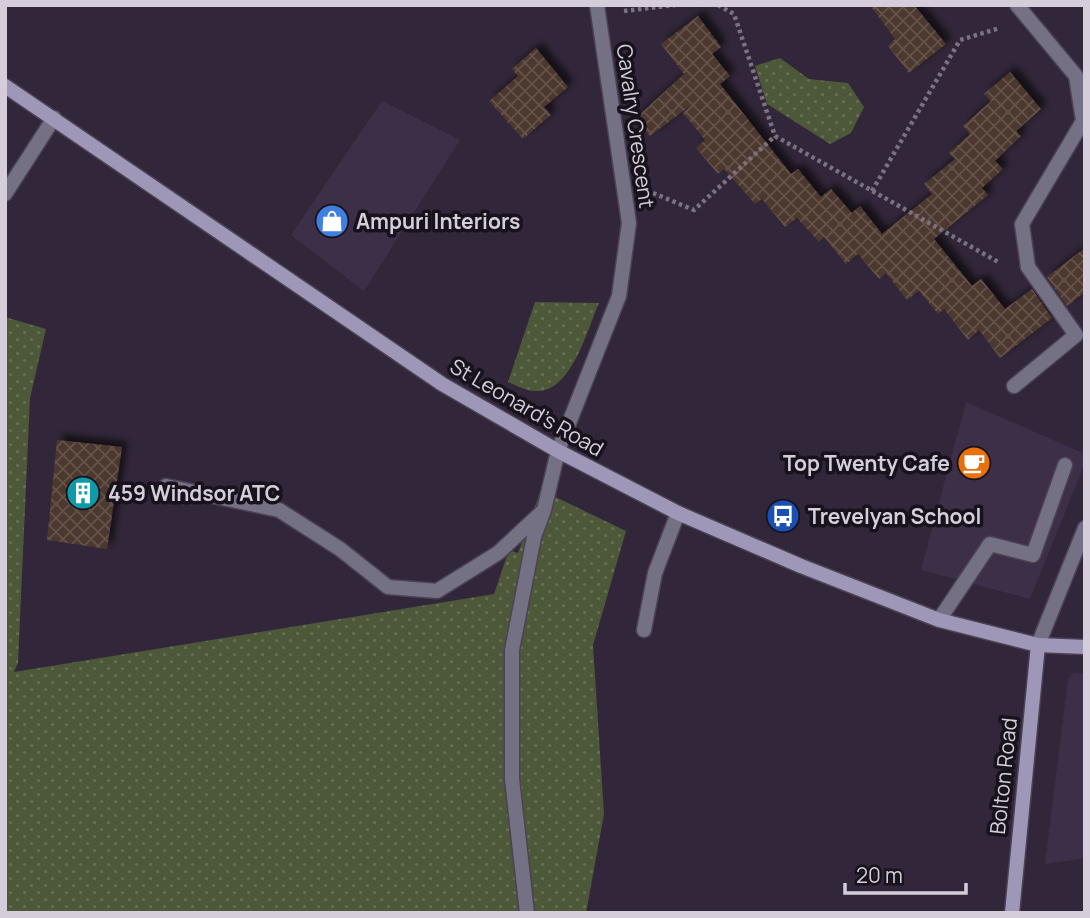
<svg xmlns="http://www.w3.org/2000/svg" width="1090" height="918" viewBox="0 0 1090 918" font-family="Manrope,sans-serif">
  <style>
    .built { fill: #3d2f48 }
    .green { fill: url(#green-dots) }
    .building { fill: url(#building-cross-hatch); filter: url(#shadow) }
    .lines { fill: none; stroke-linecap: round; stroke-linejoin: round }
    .lane-casing { stroke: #4c4254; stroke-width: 17 }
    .street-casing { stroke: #4c4254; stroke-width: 17 }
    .secondary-casing { stroke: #4c4254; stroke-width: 17 }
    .path { stroke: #7b7281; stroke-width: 4.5; stroke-dasharray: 3.5 3.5; stroke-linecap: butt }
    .lane { stroke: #757185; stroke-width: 14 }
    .street { stroke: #757185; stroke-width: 14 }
    .secondary { stroke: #9e97b7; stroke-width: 14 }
    .labels { text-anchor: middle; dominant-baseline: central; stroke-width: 7; stroke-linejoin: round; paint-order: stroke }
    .street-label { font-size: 21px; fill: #d5ceda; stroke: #17121b }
    .poi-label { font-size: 21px; font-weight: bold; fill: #d5ceda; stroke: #17121b; text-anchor: start }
  </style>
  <defs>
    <pattern id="green-dots" width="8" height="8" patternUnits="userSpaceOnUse" patternTransform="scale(1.75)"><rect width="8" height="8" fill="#4c5838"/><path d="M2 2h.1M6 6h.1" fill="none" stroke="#656f54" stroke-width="1.8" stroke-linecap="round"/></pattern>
    <pattern id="building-cross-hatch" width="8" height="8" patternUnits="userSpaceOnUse" patternTransform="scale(1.75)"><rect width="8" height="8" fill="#4c372d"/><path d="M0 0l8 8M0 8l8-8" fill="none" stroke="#65534b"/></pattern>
    <filter id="shadow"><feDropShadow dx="6" dy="-6" stdDeviation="3.5" flood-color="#0009"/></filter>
  </defs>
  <rect width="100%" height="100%" fill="#32273a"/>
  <g class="built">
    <path d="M382,101l78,39 -96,151 -73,-56z"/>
    <path d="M966,402l119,52v9l-55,136 -109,-29z"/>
    <path d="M1074,673l11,1v184l-40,6 23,-185z"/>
  </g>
  <g class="green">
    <path d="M780,58l29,21 39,4 16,24 -13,26 -21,11 -63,-40 -12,-38z"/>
    <path d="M535,302l64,1c-12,27 -28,91 -64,88 -9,0 -19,-6 -27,-9z"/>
    <path d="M5,317l41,12 -16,69 -12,265 -4,9 480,-78 15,-44 9,3 23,-63 85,41 -33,114 11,169 -18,99h-581z"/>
  </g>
  <g class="building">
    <path d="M870,5h44l32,39 -37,29 -21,-27 7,-7z"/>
    <path d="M698,16l23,31 -9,7 18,22 -10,8 71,90 7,-5 23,28 10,-8 21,24 8,-7 22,28 50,-40 -8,-10 31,-25 -6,-6 21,-19 -7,-8 28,-25 -7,-7 26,-22 31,37 -25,22 5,5 -26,25 8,8 -21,19 6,7 -54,44 38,47 9,-7 24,30 27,-20 20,29 -52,40 -21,-28 -11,10 -24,-31 -6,5 -19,-23 -12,9 -21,-27 -7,6 -21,-25 -12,10 -22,-27 -5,5 -22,-24 -12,9 -23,-28 -7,5 -31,-35 -6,5 -22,-26 9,-8 -22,-27 11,-10 -44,33 -15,-17 49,-45 -23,-30z"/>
    <path d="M536,48l32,39 -24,20 7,8 -28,24 -34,-38 29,-25 -6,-7z"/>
    <path d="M1085,248v44l-18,14 -20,-29z"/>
    <path d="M57,440l65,7 -15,102 -60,-9z"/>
  </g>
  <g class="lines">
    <defs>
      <g id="lane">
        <path d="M5,194l49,-76"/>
        <path d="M1014,386l62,-51 -48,-68"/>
        <path d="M166,486l113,24 61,39 48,38 49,4 61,-38 44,-41"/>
        <path d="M939,620l51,-76 43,11 32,-90"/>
        <path d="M644,630l11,-57 23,-60"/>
        <path d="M1038,645l47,-117"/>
        <path d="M527,913l-15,-134v-129l22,-113 10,-27 14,-59"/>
      </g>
      <g id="street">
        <path d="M1017,5l59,71 7,45 -61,103 6,43"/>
        <path d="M558,451l61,-155 10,-73 -32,-218"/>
      </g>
      <g id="secondary">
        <path d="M5,86l437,298 116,67 120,62 123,53 138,54 99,25 47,2"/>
        <path d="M1012,913l26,-268"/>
      </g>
    </defs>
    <use href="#lane" class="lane-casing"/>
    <use href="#street" class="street-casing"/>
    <use href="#secondary" class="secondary-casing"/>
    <g class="path">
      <path d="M718,5l16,9 41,122 225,127"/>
      <path d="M624,11l51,-6"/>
      <path d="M872,191l88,-151 40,-12"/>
      <path d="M653,193l41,17 81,-74"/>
    </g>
    <use href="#lane" class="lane"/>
    <use href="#street" class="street"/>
    <use href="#secondary" class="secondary"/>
  </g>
  <defs>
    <symbol id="shop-disc" viewBox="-11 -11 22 22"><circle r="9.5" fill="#3f7fe0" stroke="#17121b"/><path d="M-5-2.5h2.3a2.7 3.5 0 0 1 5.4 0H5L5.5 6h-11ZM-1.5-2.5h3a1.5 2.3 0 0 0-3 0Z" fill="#fff"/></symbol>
    <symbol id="cafe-disc" viewBox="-11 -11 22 22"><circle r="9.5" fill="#e8710a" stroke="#17121b"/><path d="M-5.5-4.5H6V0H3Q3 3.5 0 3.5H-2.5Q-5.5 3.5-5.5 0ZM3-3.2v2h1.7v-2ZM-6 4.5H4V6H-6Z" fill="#fff"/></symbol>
    <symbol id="building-disc" viewBox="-11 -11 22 22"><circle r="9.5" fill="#0f9aa8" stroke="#17121b"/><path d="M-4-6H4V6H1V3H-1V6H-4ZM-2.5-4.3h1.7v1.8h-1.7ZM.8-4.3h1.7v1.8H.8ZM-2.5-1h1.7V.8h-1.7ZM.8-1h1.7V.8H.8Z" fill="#fff"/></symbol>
    <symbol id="bus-disc" viewBox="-11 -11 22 22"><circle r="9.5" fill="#1a4fb4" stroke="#17121b"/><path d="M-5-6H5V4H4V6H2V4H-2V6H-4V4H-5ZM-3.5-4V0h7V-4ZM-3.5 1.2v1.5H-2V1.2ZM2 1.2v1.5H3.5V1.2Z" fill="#fff"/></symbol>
  </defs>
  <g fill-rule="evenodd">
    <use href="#shop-disc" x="313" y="202" width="38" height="38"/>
    <use href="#cafe-disc" x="955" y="444" width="38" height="38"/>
    <use href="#building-disc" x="64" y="474" width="38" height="38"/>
    <use href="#bus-disc" x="764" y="497" width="38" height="38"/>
  </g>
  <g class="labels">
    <g class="street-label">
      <text transform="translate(636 126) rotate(82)">Cavalry Crescent</text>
      <text transform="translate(527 407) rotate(30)">St Leonard's Road</text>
      <text transform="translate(1003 776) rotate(-84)">Bolton Road</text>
    </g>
    <g class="poi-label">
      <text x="356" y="221">Ampuri Interiors</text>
      <text x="950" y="463" text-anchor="end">Top Twenty Cafe</text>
      <text x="108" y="493">459 Windsor ATC</text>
      <text x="808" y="516">Trevelyan School</text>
    </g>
  </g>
  <rect width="1090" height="918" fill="none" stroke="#d5ceda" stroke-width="14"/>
  <path d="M845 883v10h121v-10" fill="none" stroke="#d5ceda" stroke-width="3.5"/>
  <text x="856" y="883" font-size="21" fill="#d5ceda" stroke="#17121b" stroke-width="5" paint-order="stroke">20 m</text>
</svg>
